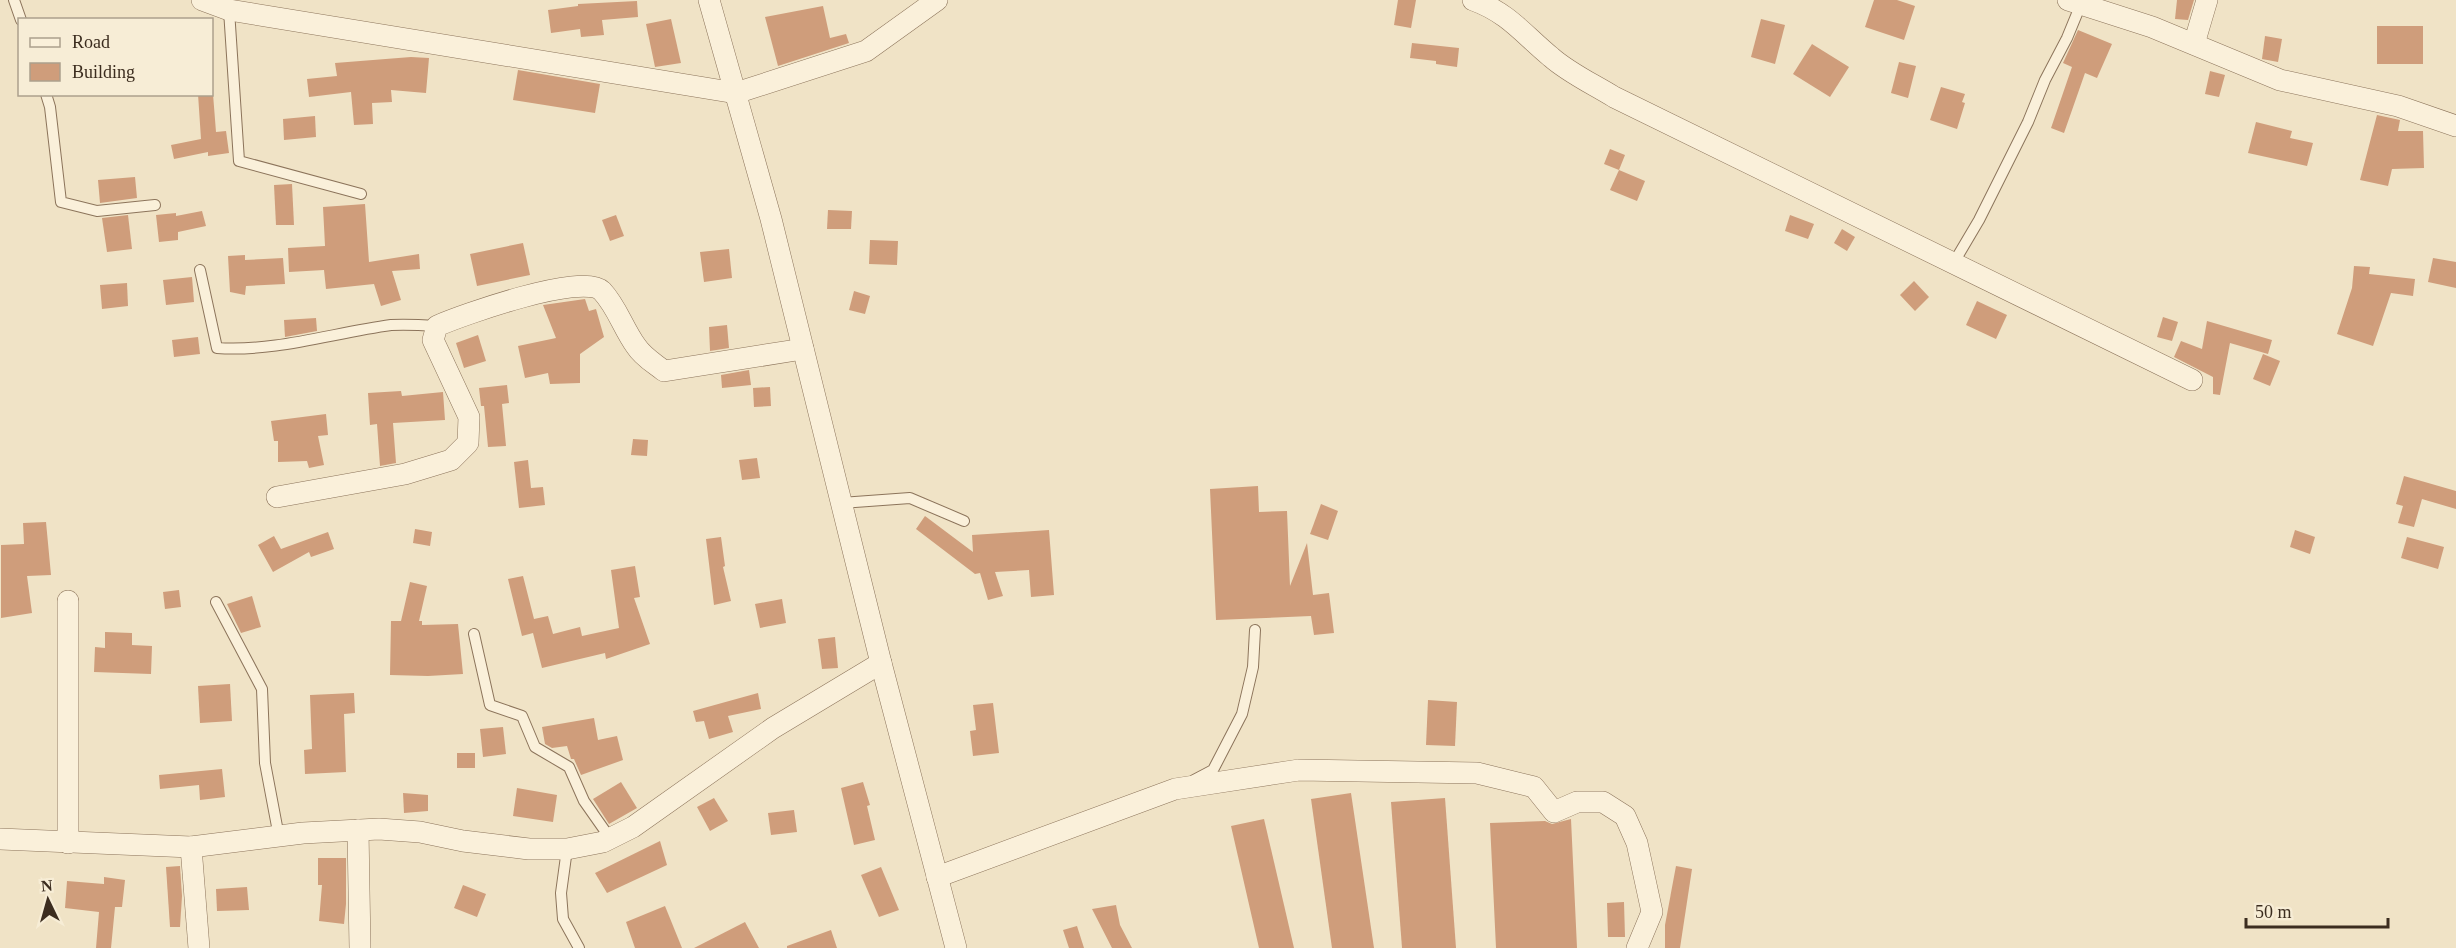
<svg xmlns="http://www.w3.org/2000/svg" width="2456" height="948" viewBox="0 0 2456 948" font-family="'Times New Roman',serif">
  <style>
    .building { fill: #cf9d7b }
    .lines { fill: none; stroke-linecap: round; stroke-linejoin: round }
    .service-casing { stroke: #8c745b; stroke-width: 12 }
    .minor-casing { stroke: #8c745b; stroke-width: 22 }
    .service { stroke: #faf0da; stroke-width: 10 }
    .minor { stroke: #faf0da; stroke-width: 21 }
  </style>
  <rect width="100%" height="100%" fill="#f0e3c6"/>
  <g class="building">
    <path d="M1398,0h18l-5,28 -17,-3z"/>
    <path d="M1874,0h23l18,6 -11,34 -39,-13z"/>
    <path d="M2177,0h17l-6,20 -13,-1z"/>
    <path d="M637,1l1,16 -36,3 2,15 -23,2 -1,-8 -29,4 -3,-23 30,-4v-2z"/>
    <path d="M823,6l7,32 16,-4 3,9 -71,23 -13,-49z"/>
    <path d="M671,19l10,44 -26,4 -9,-43z"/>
    <path d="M1761,19l24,6 -10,39 -24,-7z"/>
    <rect x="2377" y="26" width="46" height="38"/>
    <path d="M2078,30l34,14 -15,34 -12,-5 -21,60 -13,-5 21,-61 -9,-4z"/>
    <path d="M2265,36l17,3 -4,23 -16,-3z"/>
    <path d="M1412,43l47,5 -2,19 -21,-3v-3l-26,-3z"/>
    <path d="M1812,44l37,23 -19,30 -37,-23z"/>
    <path d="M411,57l18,1 -3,35 -35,-3 1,12 -20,1 1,21 -19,1 -3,-33 -42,5 -2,-18 30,-3 -2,-13z"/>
    <path d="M1899,62l17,4 -8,32 -17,-5z"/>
    <path d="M518,70l82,14 -5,29 -82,-13z"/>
    <path d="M2210,71l15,4 -6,22 -14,-3z"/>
    <path d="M1941,87l24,7 -3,8 3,1 -8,26 -27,-9z"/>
    <path d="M198,94h15l3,38 10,-1 3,22 -21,3v-4l-34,7 -3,-14 30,-6z"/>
    <path d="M2377,115l23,5 -2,11h25l1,37 -32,1 -4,17 -28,-6z"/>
    <path d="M315,116l1,21 -32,3 -1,-21z"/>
    <path d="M2256,122l36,9 -2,7 23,5 -6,23 -59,-13z"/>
    <path d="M1610,149l15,6 -6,15 -15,-6z"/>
    <path d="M1619,170l26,11 -8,20 -27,-11z"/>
    <path d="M135,177l2,21 -37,5 -2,-23z"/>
    <path d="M292,184l2,41h-18l-2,-40z"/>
    <path d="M365,204l4,58 50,-8 1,15 -28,2 9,29 -20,6 -7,-22 -48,5 -2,-19 -35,2 -1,-24 37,-2 -2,-39z"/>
    <path d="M828,210l24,1 -1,18h-24z"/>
    <path d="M202,211l4,15 -28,6v8l-19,2 -3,-27 20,-2v3z"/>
    <path d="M128,215l4,34 -25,3 -5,-34z"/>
    <path d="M616,215l8,21 -14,5 -8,-21z"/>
    <path d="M1790,215l24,9 -6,15 -23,-8z"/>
    <path d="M1842,229l13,8 -8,14 -13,-8z"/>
    <path d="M870,240l28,1 -1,24 -28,-1z"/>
    <path d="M523,243l7,32 -53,11 -7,-32z"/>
    <path d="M729,249l3,29 -28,4 -4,-30z"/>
    <path d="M245,255v5l38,-2 2,26 -39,2 -1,9 -15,-3 -2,-36z"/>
    <path d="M2433,258l23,4v26l-28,-6z"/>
    <path d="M2354,266l16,1 -1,7 46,5 -2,17 -22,-3 -18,53 -36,-12 15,-46z"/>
    <path d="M192,277l2,25 -28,3 -3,-25z"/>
    <path d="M1914,281l15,16 -14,14 -15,-16z"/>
    <path d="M127,283l1,23 -26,3 -2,-24z"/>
    <path d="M854,291l16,5 -5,18 -16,-4z"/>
    <path d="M585,299l4,12 7,-2 8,28 -24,17v29l-30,1 -2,-11 -23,5 -7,-32 38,-8 -13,-33z"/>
    <path d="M1977,301l30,14 -11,24 -30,-14z"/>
    <path d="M2163,317l15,5 -6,19 -15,-4z"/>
    <path d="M316,318l1,13 -32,6 -1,-17z"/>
    <path d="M2207,321l65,19 -4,14 -38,-11 -10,52 -7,-1v-17l-39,-20 7,-16 21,8z"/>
    <path d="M727,325l2,23 -19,3 -1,-24z"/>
    <path d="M478,335l8,26 -22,7 -8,-25z"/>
    <path d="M198,337l2,17 -26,3 -2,-17z"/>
    <path d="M2263,354l17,7 -10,25 -17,-7z"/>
    <path d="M749,370l2,15 -29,3 -1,-13z"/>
    <path d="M507,385l2,18 -7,1 4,42 -18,1 -4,-41h-3l-2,-18z"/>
    <path d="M770,387l1,19 -17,1 -1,-19z"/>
    <path d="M401,391l1,5 41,-4 2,28 -52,3 3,40 -16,3 -3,-42 -7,1 -2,-32z"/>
    <path d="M326,414l2,21 -10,1 6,29 -15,3 -2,-7 -29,1v-21h-4l-3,-20z"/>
    <path d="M633,439l15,1 -1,16 -16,-1z"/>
    <path d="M757,458l3,20 -18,2 -3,-20z"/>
    <path d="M528,460l3,28 12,-1 2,18 -26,3 -5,-46z"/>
    <path d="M2404,476l52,15v18l-34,-10 -8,28 -16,-4 5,-17 -7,-2z"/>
    <path d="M1258,486l1,26 28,-1 3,75 17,-43 6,52 16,-2 5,40 -20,2 -3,-19 -95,4 -6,-131z"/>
    <path d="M1321,504l17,7 -10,29 -18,-6z"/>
    <path d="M925,516l48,36 -1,-17 77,-5 5,65 -23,2 -2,-27 -34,2 8,24 -15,4 -8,-27 -5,1 -59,-45z"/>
    <path d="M46,522l5,53 -24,1 5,37 -31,5v-73l23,-1 -1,-21z"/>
    <path d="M415,529l17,3 -2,14 -17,-3z"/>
    <path d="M2295,530l20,7 -5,17 -20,-7z"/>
    <path d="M328,532l6,17 -23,8 -2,-5 -36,20 -15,-27 16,-9 7,13z"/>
    <path d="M721,537l4,29 -2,1 8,34 -17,4 -8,-66z"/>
    <path d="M2407,537l37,10 -6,22 -37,-11z"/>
    <path d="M635,566l5,31 -6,1 16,46 -44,15 -1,-6 -63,15 -9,-35 -11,3 -14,-57 15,-3 11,43 14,-3 5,18 27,-7 2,9 37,-8 -8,-58z"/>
    <path d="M410,582l17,4 -8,35h3v4l36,-1 5,50 -35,2 -38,-1 1,-54h10z"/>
    <path d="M179,590l2,17 -16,2 -2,-17z"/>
    <path d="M252,596l9,31 -20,6 -14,-29z"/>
    <path d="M782,599l4,24 -26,5 -5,-24z"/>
    <path d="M105,632l27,1v12l20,1 -1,28 -57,-2 1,-25 10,1z"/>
    <path d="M835,637l3,31 -16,1 -4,-30z"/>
    <path d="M230,684l2,37 -32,2 -2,-37z"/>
    <path d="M354,693l1,20 -11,1 2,58 -41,2 -1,-24 8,-1 -2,-54z"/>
    <path d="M758,693l3,16 -33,7 5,16 -24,7 -5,-18 -8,1 -3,-11z"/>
    <path d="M1428,700l29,2 -2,44 -29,-1z"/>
    <path d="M993,703l6,50 -26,3 -3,-25 6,-1 -3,-25z"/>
    <path d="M594,718l4,22 19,-4 6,24 -42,15 -7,-16h-3l-4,-13 -15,2 -7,-4 -3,-17z"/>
    <path d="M503,727l3,27 -23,3 -3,-28z"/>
    <rect x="457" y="753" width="18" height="15"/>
    <path d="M222,769l3,28 -25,3 -1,-15 -39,4 -1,-14z"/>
    <path d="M621,782l16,26 -28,16 -16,-25z"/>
    <path d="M863,782l7,23 -3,1 8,34 -21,5 -13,-57z"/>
    <path d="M517,788l40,7 -4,27 -40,-6z"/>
    <path d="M403,793l25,2v16l-24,2z"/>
    <path d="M1351,793l23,155h-42l-21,-149z"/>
    <path d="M714,798l14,23 -18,10 -13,-24z"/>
    <path d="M1445,798l11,150h-54l-11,-146z"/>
    <path d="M794,810l3,22 -26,3 -3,-22z"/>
    <path d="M1264,819l30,129h-35l-28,-122z"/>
    <path d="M1571,819l6,129h-81l-6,-125 55,-2 7,3z"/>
    <path d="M660,841l7,24 -60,28 -12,-20z"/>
    <path d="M318,858h28v46l-2,20 -25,-3 3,-36h-4z"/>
    <path d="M180,866l2,30 -2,31h-10l-4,-60z"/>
    <path d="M1676,866l16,3 -12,79h-15v-23z"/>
    <path d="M881,867l18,43 -20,7 -18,-42z"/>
    <path d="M104,877l21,3 -3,27h-7l-4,41h-15l3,-36 -34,-4 2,-27 37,3z"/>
    <path d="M463,885l23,9 -9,23 -23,-9z"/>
    <path d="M247,887l2,23 -32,1 -1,-22z"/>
    <path d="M1624,902l1,35h-17l-1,-34z"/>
    <path d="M1116,905l4,20 12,23h-20l-20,-39z"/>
    <path d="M665,906l17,42h-47l-9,-26z"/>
    <path d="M745,922l14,26h-65z"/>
    <path d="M1077,926l7,22h-15l-6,-18z"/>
    <path d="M831,930l6,18h-50v-2z"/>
  </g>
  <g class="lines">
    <defs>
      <g id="service">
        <path d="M14,0l7,20"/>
        <path d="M229,10l10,151 122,33"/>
        <path d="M46,94l4,13 11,95 36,9 58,-6"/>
        <path d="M1953,264l26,-44 49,-98 17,-42 22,-42 14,-34"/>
        <path d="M200,270l17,78c59,4 115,-15 174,-23 15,-1 31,0 46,1"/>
        <path d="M841,503l69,-5 54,23"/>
        <path d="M216,602l46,87 3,74 14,74"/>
        <path d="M474,634l16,71 32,11 13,31 34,20 15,34 26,37"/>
        <path d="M1194,780l19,-10 29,-56 11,-47 2,-37"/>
        <path d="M567,849l-6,44 2,26 16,29"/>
      </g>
      <g id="minor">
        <path d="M202,0l27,10 507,83 130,-42 71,-51"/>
        <path d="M709,0l62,219 110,444 75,285"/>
        <path d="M1473,0c36,13 51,35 78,57 18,16 42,27 63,40l578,283"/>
        <path d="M2068,0l84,27 128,53 118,26 58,20"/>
        <path d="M2194,44l13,-44"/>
        <path d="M277,497l128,-23 46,-14 17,-17 1,-26 -36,-77 4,-14c25,-11 146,-54 165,-35 15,16 21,37 34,55 7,11 18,17 28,25l139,-22"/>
        <path d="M358,830l2,118"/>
        <path d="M0,839l191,8 112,-14 76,-4 41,3 43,9 66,8h38l36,-7 30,-15 140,-99 108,-65"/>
        <path d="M68,843v-242"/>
        <path d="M191,847l8,101"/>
        <path d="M937,877l238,-88 124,-19 178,3 57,14 20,25 23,-10h26l22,14 12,27 15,69 -15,36"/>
      </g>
    </defs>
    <use href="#service" class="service-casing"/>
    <use href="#minor" class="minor-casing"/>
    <use href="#service" class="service"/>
    <use href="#minor" class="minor"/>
  </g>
  <rect x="18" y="18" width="195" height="78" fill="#f7edd6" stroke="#aca08d" stroke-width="1.5"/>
  <rect x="30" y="38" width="30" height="9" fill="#faf0da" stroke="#aca08d" stroke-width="1.5"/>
  <text x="72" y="48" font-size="18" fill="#3c2d1f">Road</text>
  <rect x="30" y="63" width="30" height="18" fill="#cf9d7b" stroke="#aca08d" stroke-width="1.5"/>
  <text x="72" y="78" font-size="18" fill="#3c2d1f">Building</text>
  <g transform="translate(48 900) rotate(355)" stroke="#f7edd6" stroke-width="4.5" paint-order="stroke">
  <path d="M0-4.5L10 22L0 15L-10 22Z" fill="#3c2d1f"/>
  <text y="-9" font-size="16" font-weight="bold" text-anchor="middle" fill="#3c2d1f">N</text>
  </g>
  <path d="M2246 918v9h142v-9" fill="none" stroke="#3c2d1f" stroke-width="3"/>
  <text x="2255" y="918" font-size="18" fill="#3c2d1f" stroke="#f7edd6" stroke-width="4.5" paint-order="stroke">50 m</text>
</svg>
